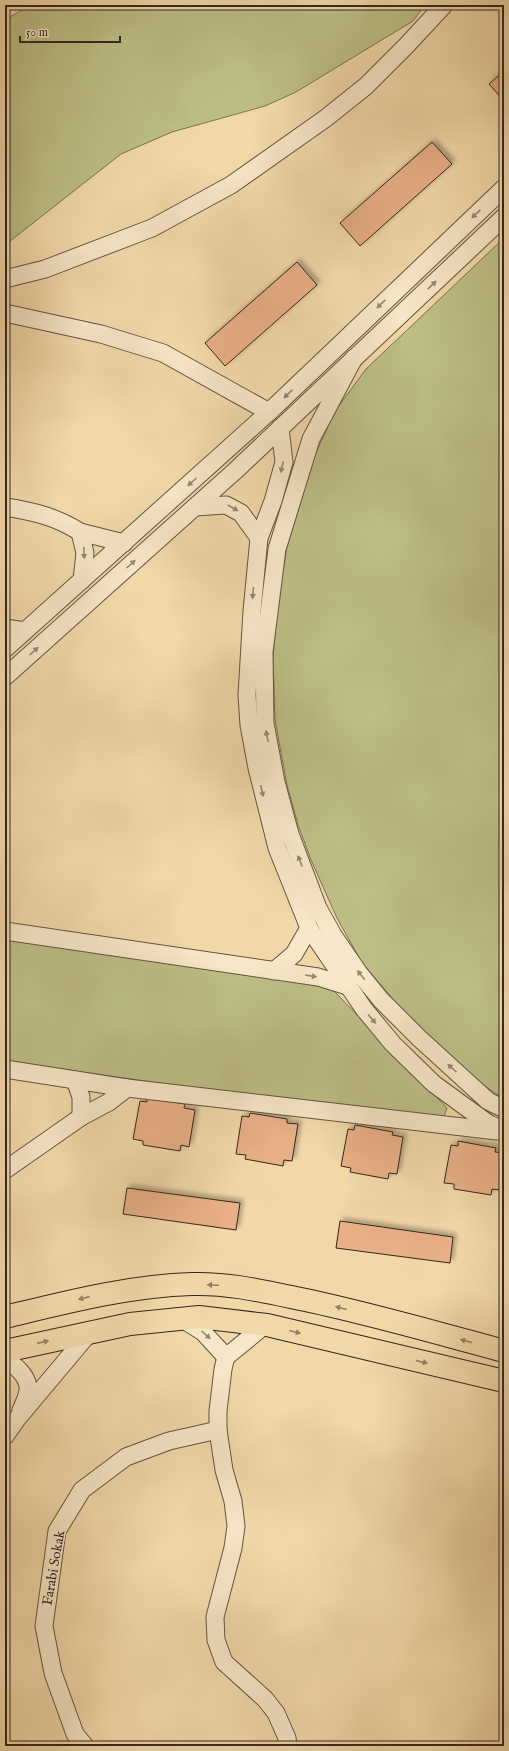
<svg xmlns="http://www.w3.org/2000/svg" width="509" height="1751" viewBox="0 0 509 1751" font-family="'IM FELL English',serif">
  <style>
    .green { fill: #bdbe86; stroke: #787352 }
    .building { fill: #e9af87; stroke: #32281f; filter: url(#shadow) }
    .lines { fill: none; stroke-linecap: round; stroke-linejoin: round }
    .minor-casing { stroke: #625442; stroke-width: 19 }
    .major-casing { stroke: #32281f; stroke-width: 24 }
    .minor { stroke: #f7e6c7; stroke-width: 17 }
    .major { stroke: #f2d8a9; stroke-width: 22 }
    .oneway { fill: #948773 }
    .oneway2 { fill: #928064 }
    .labels { text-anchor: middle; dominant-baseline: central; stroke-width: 3; stroke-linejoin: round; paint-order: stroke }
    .street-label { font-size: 14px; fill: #32281f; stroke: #f7e6c7 }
  </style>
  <defs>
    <filter id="shadow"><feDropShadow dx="3.5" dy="-3.5" stdDeviation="2" flood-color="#0004"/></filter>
  </defs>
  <rect width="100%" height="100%" fill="#f2d8a9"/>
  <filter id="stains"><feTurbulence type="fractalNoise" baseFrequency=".005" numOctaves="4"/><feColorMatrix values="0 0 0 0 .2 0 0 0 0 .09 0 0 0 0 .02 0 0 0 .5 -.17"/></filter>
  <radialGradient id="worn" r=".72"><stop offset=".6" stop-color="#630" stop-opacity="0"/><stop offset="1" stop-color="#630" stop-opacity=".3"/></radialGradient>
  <g class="green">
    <path d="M30,5h395l-12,16 -117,71 -31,14 -93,26 -51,22 -116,91v-225z"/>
    <path d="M504,238v861l-30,-20 -64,-60 -48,-56 -25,-45 -26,-58 -13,-35 -11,-40 -12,-65 -2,-62 4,-52 10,-59 27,-90 21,-46 31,-42z"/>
    <path d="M5,935l313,46 17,11 112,116 -3,8 -194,-20 -245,-35z"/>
  </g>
  <g class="building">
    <path d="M504,71v30l-15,-17z"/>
    <path d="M432,142l20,22 -92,82 -20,-23z"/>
    <path d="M297,262l20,23 -92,81 -20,-23z"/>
    <path d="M147,1098l38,6 -1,4 11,2 -6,37 -8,-2 -1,6 -37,-6v-4l-10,-2 7,-38 7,1z"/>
    <path d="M250,1113l37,6v4l11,1 -6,37 -8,-1 -1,6 -38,-7 1,-4 -10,-1 6,-38 7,1z"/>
    <path d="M355,1125l38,7 -1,3 11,2 -6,37 -8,-1 -1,6 -38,-7 1,-4 -10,-2 7,-37 6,1z"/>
    <path d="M458,1141l38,7 -1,4 9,1v14l-4,23 -8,-1 -1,6 -37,-6v-5l-10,-1 7,-38 7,1z"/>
    <path d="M127,1188l113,15 -4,27 -113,-16z"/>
    <path d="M340,1221l113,16 -3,26 -114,-15z"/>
  </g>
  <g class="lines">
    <defs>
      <g id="minor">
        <path d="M5,279l40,-10 107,-41 79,-43 95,-67 40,-32 40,-40 38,-41"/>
        <path d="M5,313l96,21 62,19 106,59"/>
        <path d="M354,358l-43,81 -34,110 -13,103 1,71 11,59 14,52 28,74 15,27 26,38 22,27 38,38 69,63 16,8"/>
        <path d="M280,428l4,34 -11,39 -14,37 -7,73 -5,84 2,30 8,43 20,80 32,80 55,81 29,35 41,40 55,40 15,6"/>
        <path d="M5,507c27,4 52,10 75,25"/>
        <path d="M195,507l31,-2 15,8 18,25"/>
        <path d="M82,580l3,-27 -5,-21 44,11"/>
        <path d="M5,628l20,3"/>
        <path d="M5,649l264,-237 235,-224"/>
        <path d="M5,677l230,-206 269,-254"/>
        <path d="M5,931l313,46 29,9"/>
        <path d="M274,971l20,-17 15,-26"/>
        <path d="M5,1069l122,19 370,43"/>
        <path d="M75,1080l6,17v20"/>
        <path d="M5,1170l76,-53 28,-15 18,-14"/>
        <path d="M182,1319l21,13 23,25"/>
        <path d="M265,1325l-39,32 -3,12 -5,42v19l6,40 9,31 3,25 -3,22 -18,69 1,23 8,22 41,37 11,14 11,25 1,8"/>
        <path d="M5,1361c10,3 21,14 23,25 1,8 -4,17 -7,24"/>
        <path d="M5,1436l12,-17 73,-87"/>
        <path d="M85,1746l-10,-12 -22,-61 -9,-47 13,-95 25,-41 44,-33 43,-16 49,-11"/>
      </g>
      <g id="major">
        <path d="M5,1317c62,-15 123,-31 187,-33 33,-1 66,6 99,13 71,14 142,35 213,54"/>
        <path d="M5,1351l125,-27 69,-7 68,8 237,56"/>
      </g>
    </defs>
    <use href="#minor" class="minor-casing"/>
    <use href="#major" class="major-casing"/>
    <use href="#minor" class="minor"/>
    <use href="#major" class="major"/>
  </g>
  <defs><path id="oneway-solid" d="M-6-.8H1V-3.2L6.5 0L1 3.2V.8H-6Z"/></defs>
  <g class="oneway">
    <use href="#oneway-solid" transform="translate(476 214) rotate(137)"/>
    <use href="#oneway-solid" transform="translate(432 285) rotate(-43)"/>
    <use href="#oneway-solid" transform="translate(381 304) rotate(136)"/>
    <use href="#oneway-solid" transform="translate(288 394) rotate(136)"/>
    <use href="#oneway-solid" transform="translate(282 467) rotate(103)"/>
    <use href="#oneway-solid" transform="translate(192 482) rotate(138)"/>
    <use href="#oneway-solid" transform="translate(233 508) rotate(30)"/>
    <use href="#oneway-solid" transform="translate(84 553) rotate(88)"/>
    <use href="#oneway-solid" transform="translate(131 564) rotate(-42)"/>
    <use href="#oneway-solid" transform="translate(253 593) rotate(95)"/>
    <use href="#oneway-solid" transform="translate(34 651) rotate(-42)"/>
    <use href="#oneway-solid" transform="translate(267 736) rotate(-101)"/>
    <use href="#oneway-solid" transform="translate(262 791) rotate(77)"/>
    <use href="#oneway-solid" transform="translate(300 861) rotate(-111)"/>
    <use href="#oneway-solid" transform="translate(361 975) rotate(-128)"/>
    <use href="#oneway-solid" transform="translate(311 976) rotate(9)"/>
    <use href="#oneway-solid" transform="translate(372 1019) rotate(50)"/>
    <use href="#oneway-solid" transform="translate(452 1068) rotate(-138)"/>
    <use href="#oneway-solid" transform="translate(206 1335) rotate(42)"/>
  </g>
  <g class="oneway2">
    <use href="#oneway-solid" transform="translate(213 1285) rotate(-178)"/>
    <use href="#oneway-solid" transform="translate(84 1298) rotate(167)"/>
    <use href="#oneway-solid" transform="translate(341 1308) rotate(-165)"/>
    <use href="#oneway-solid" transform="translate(295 1332) rotate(14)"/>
    <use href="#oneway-solid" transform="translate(466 1341) rotate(-165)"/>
    <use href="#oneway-solid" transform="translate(43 1342) rotate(-13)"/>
    <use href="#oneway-solid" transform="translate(422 1362) rotate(13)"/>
  </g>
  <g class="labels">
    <g class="street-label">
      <text transform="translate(54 1568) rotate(-80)">Farabi Sokak</text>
    </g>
  </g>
  <rect width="509" height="1751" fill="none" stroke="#f2d8a9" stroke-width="20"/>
  <rect x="6" y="6" width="497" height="1739" fill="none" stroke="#32281f" stroke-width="2"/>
  <rect x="10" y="10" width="489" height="1731" fill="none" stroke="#32281f"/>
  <path d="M20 36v6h100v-6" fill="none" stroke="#32281f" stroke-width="2"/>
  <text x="26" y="36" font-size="12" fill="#32281f" stroke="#f7e6c7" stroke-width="3" paint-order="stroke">50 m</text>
  <rect width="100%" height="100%" filter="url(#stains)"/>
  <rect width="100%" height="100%" fill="url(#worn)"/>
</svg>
